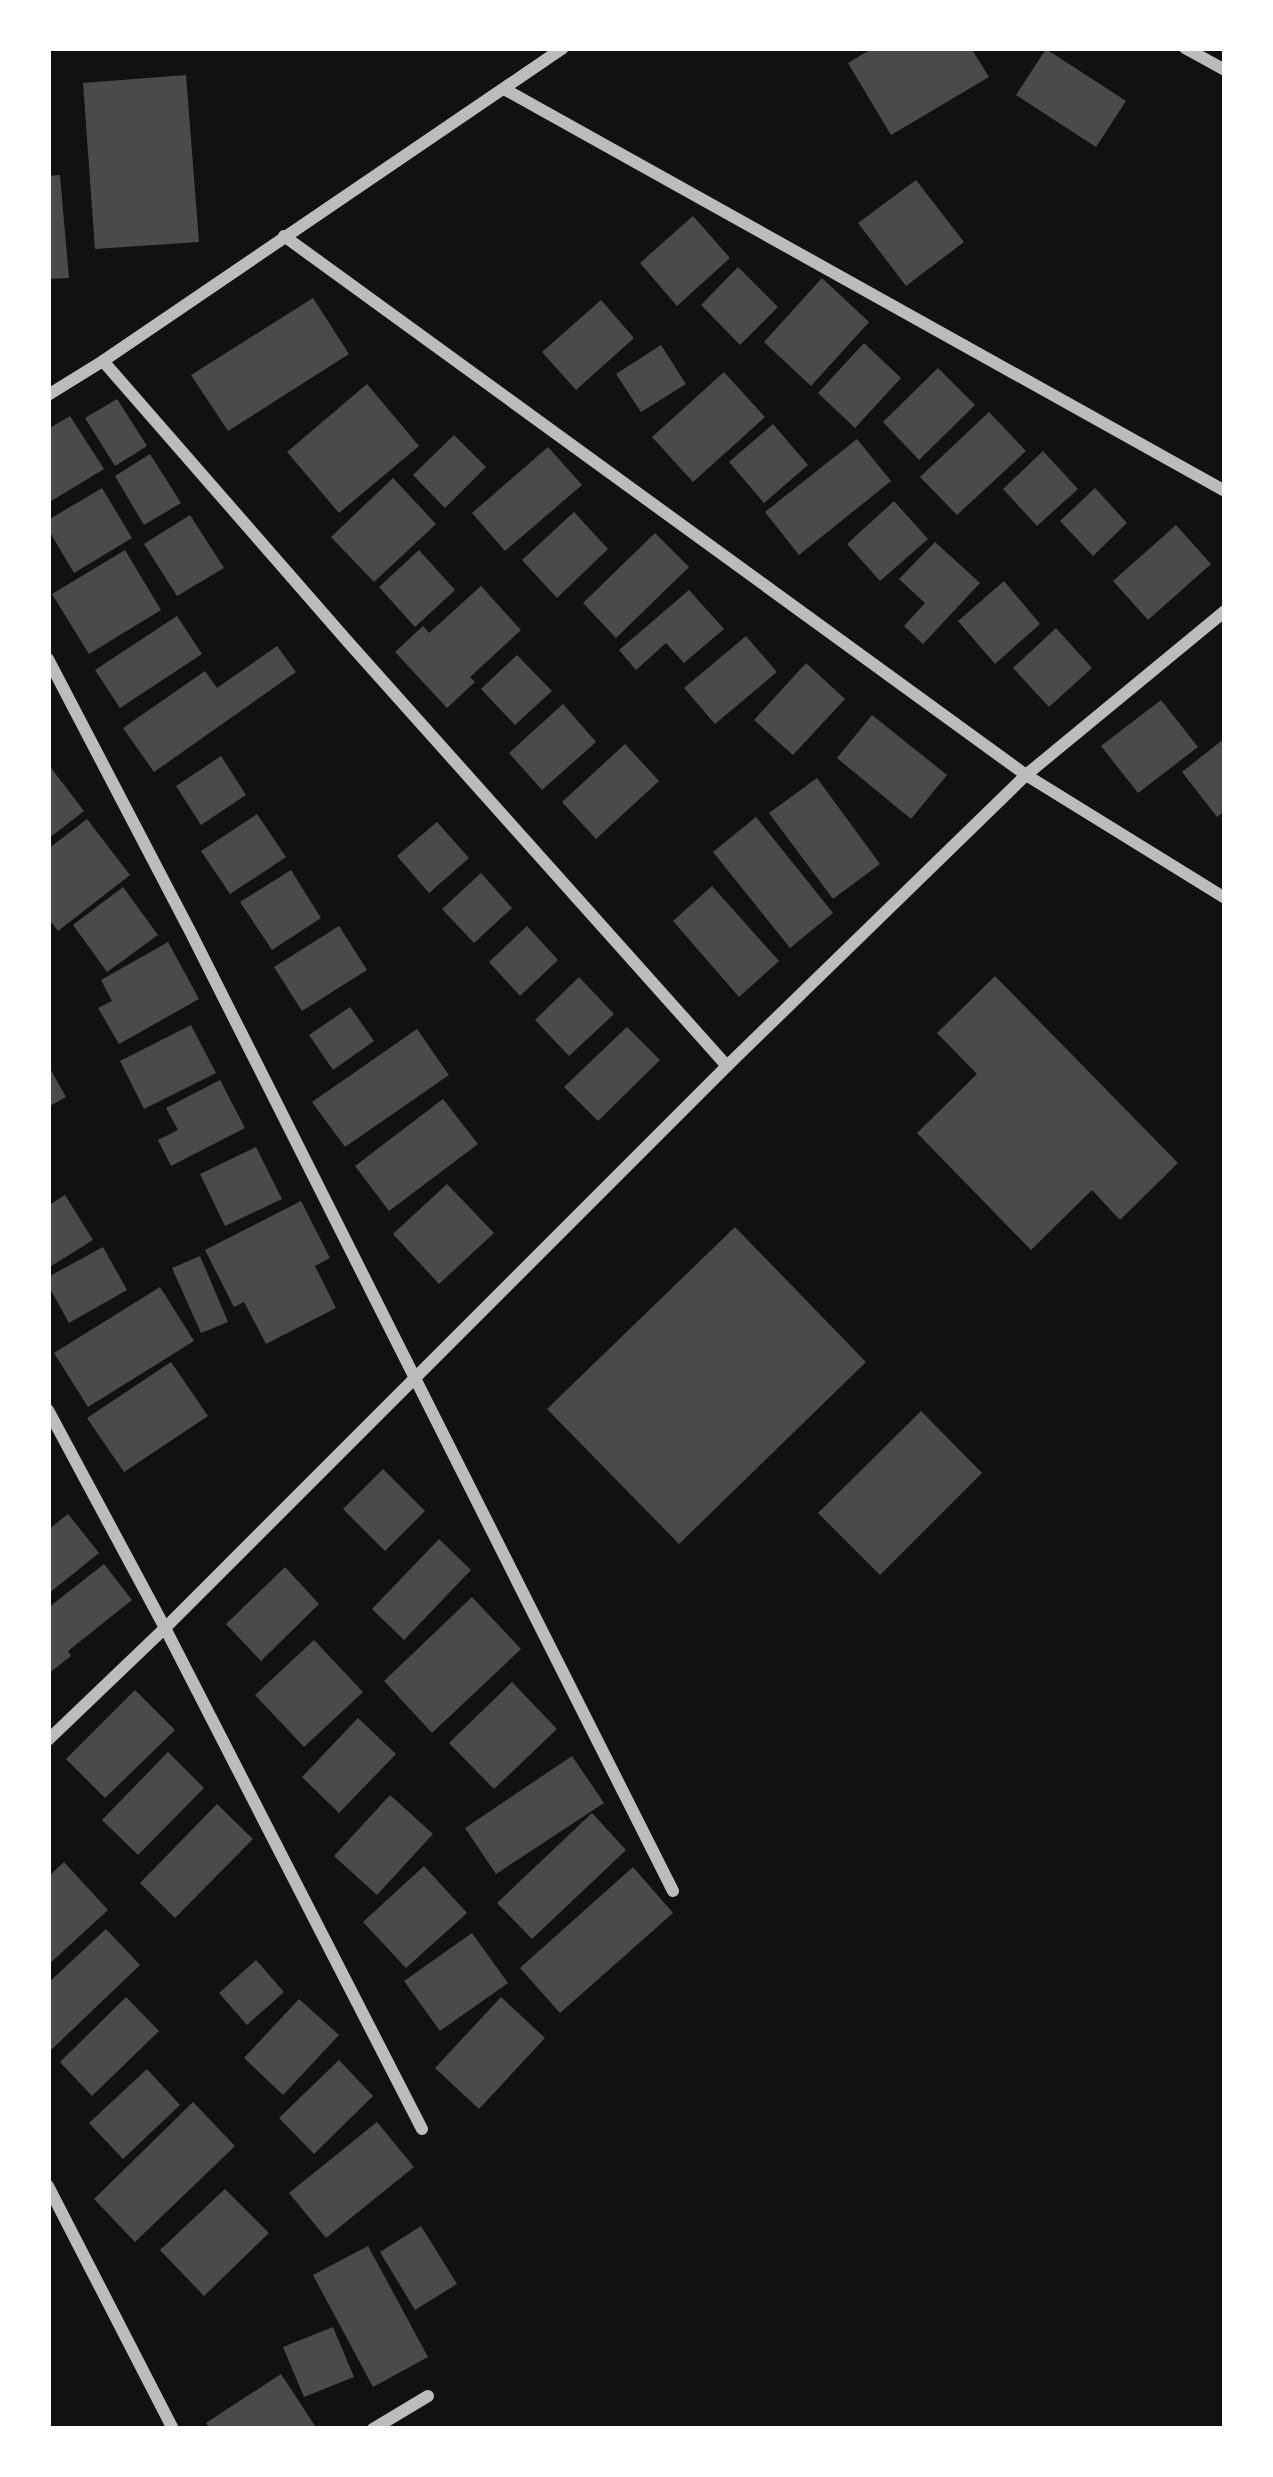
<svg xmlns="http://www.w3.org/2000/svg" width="1273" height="2477" viewBox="0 0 1273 2477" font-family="Roboto,sans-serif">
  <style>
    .building { fill: #4a4a4a }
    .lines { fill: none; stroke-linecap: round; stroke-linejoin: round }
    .minor { stroke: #bcbcbc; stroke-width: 12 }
  </style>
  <rect width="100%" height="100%" fill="#111"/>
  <g class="building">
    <path d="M873,48h98l18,29 -98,58 -43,-72z"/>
    <path d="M1046,49l80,52 -30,46 -80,-52z"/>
    <path d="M186,75l13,167 -104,7 -12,-166z"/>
    <path d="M60,175l9,103 -21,1v-103z"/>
    <path d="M916,180l48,62 -58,44 -48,-63z"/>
    <path d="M693,216l37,42 -53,48 -37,-43z"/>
    <path d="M738,267l40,40 -38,38 -39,-40z"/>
    <path d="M822,278l47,44 -58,64 -47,-44z"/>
    <path d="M313,298l36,56 -121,77 -37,-56z"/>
    <path d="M601,300l33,38 -58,52 -34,-38z"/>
    <path d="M864,343l37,35 -46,50 -37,-35z"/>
    <path d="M661,345l25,39 -45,28 -25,-38z"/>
    <path d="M938,368l37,37 -56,55 -36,-38z"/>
    <path d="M724,372l41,45 -72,65 -41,-45z"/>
    <path d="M367,384l52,62 -80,67 -52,-61z"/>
    <path d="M117,399l30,47 -32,20 -30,-48z"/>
    <path d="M989,412l37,39 -69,64 -37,-38z"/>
    <path d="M70,416l34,53 -56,34v-74z"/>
    <path d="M773,424l35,41 -44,38 -35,-41z"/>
    <path d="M454,435l32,32 -41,41 -32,-33z"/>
    <path d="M857,439l34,42 -92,74 -34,-43z"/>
    <path d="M548,447l34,38 -77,66 -33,-38z"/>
    <path d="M1043,451l35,38 -41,37 -34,-37z"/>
    <path d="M150,454l31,49 -37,22 -29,-49z"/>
    <path d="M393,478l43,46 -62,58 -43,-45z"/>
    <path d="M102,488l30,50 -58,35 -26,-44v-9z"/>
    <path d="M1095,488l32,35 -34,33 -33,-35z"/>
    <path d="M894,501l34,38 -48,42 -33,-37z"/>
    <path d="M574,512l34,37 -51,49 -35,-38z"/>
    <path d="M190,515l34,53 -47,28 -33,-52z"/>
    <path d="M1176,525l35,39 -63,56 -35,-39z"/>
    <path d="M655,533l34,34 -73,71 -33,-35z"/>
    <path d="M935,542l45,41 -57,61 -19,-18 21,-23 -26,-24z"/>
    <path d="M125,550l36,60 -72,44 -37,-60z"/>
    <path d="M419,550l36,40 -40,37 -36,-40z"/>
    <path d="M1004,581l36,43 -45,40 -37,-43z"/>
    <path d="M481,586l40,44 -51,47 5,5 -28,26 -52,-56 28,-26 6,7z"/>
    <path d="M689,590l35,39 -40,34 -18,-20 -30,27 -17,-20z"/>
    <path d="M177,616l25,38 -82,54 -25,-38z"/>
    <path d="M1056,628l36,40 -43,39 -36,-39z"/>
    <path d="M746,636l31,36 -62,52 -31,-36z"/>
    <path d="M277,646l19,26 -142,100 -31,-44 82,-57 12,17z"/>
    <path d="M517,655l35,36 -37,34 -34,-36z"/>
    <path d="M806,663l39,36 -52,56 -39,-35z"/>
    <path d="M1161,700l37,47 -60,46 -37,-47z"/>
    <path d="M563,704l33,38 -54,48 -33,-37z"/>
    <path d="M872,715l75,60 -36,44 -74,-61z"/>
    <path d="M1225,738v73l-8,6 -35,-45z"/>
    <path d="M625,744l34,37 -63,58 -34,-37z"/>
    <path d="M221,756l25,39 -45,30 -25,-39z"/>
    <path d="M48,764l36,47 -36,28z"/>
    <path d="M817,778l63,86 -47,35 -64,-86z"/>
    <path d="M257,814l29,43 -56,37 -29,-43z"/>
    <path d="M756,817l77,96 -43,35 -77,-96z"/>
    <path d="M87,819l43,56 -72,56 -10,-13v-69z"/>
    <path d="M437,822l32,36 -40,35 -32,-37z"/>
    <path d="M291,870l30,48 -49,32 -32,-48z"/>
    <path d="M481,873l31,35 -38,35 -32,-34z"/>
    <path d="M712,886l67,75 -40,36 -66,-76z"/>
    <path d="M123,887l35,48 -51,37 -34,-47z"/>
    <path d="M339,926l28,44 -65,41 -28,-44z"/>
    <path d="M527,926l31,34 -38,36 -31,-34z"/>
    <path d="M168,942l31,57 -80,45 -21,-36 14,-7 -11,-21z"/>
    <path d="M995,976l183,187 -58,57 -28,-30 -61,60 -114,-117 60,-59 -40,-41z"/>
    <path d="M579,977l35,37 -45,42 -34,-36z"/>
    <path d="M350,1007l24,34 -41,29 -24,-35z"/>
    <path d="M191,1025l25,48 -72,36 -24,-48z"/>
    <path d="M627,1027l33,33 -62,61 -34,-34z"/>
    <path d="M417,1029l32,46 -104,72 -33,-45z"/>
    <path d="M48,1065l18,32 -18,10z"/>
    <path d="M220,1080l25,48 -74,38 -13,-26 20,-10 -12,-22z"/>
    <path d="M443,1099l35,45 -89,67 -34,-45z"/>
    <path d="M256,1147l26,52 -57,27 -25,-52z"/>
    <path d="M447,1184l47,49 -55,51 -46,-50z"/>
    <path d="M65,1195l28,45 -45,28v-62z"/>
    <path d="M301,1201l29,57 -15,8 21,42 -70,36 -22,-42 -10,5 -29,-57z"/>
    <path d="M735,1227l131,135 -187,182 -132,-135z"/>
    <path d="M103,1247l24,43 -58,33 -21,-38v-8z"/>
    <path d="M200,1256l28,66 -27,11 -29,-65z"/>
    <path d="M160,1287l34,54 -106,66 -34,-54z"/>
    <path d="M171,1362l37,54 -84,56 -37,-54z"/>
    <path d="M921,1411l61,62 -102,102 -62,-62z"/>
    <path d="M383,1469l42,42 -40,40 -42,-42z"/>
    <path d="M68,1514l31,39 -51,41v-64z"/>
    <path d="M439,1539l32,31 -67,70 -32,-31z"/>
    <path d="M104,1564l28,36 -64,51 3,5 -23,18v-66z"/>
    <path d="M285,1567l34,37 -58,57 -35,-37z"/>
    <path d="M472,1597l49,52 -89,84 -48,-52z"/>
    <path d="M314,1640l49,52 -59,55 -49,-52z"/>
    <path d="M512,1682l45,47 -63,60 -45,-46z"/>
    <path d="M135,1690l40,40 -70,68 -39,-39z"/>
    <path d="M358,1718l38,36 -57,59 -37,-36z"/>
    <path d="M168,1752l36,36 -66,67 -36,-35z"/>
    <path d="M572,1756l32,47 -108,71 -31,-46z"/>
    <path d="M390,1795l43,39 -56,61 -43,-39z"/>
    <path d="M217,1804l36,35 -78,79 -35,-35z"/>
    <path d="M592,1813l34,37 -94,89 -35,-36z"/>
    <path d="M64,1862l44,48 -60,55v-88z"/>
    <path d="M424,1866l43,47 -61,55 -43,-46z"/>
    <path d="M633,1867l40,46 -113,100 -40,-45z"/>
    <path d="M106,1929l34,36 -89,85 -3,-3v-64z"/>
    <path d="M472,1933l36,50 -68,48 -36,-50z"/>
    <path d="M256,1960l28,32 -37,33 -28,-32z"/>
    <path d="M126,1997l33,34 -67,65 -32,-34z"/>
    <path d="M501,1997l44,41 -66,71 -44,-41z"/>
    <path d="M299,1999l40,36 -56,60 -39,-37z"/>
    <path d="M339,2060l34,36 -59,58 -35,-36z"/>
    <path d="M147,2069l33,36 -57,54 -34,-36z"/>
    <path d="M193,2102l42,44 -100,96 -41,-43z"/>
    <path d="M377,2122l37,45 -88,71 -37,-45z"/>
    <path d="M225,2189l44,44 -65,63 -44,-46z"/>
    <path d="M421,2226l36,58 -42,26 -35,-58z"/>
    <path d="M368,2246l60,111 -55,30 -60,-112z"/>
    <path d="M333,2327l21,50 -50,20 -21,-50z"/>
    <path d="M281,2374l34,52 -4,3h-101l-4,-6z"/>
  </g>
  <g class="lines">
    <g class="minor">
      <path d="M1185,48l40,22"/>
      <path d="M504,89l721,402"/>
      <path d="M284,236l742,539 199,123"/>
      <path d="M103,361l246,282 378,423"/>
      <path d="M48,395l55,-34 460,-313"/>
      <path d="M48,659l142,272 483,960"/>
      <path d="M48,1410l117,218 257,501"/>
      <path d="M48,1740l117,-112 562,-562 299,-291 199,-164"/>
      <path d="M48,2186l125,243"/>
      <path d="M373,2429l55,-33"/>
    </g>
  </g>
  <rect width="1273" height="2477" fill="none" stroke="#ffffff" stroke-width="102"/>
</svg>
